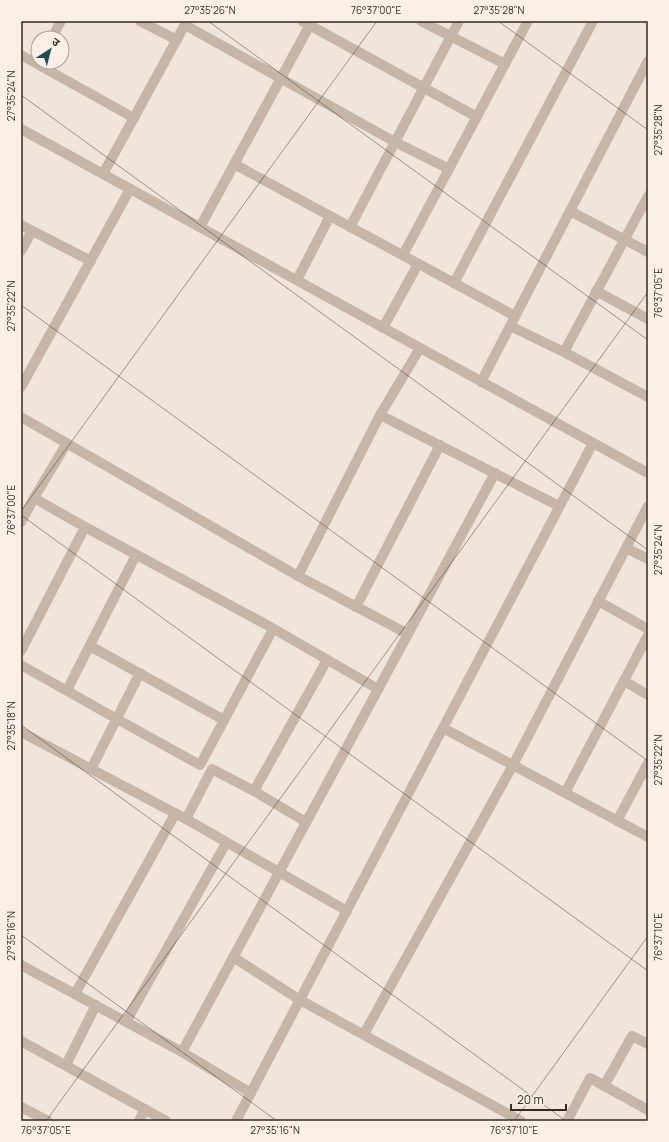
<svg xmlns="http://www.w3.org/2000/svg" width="669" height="1142" viewBox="0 0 669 1142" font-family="Manrope,'Noto Sans Devanagari',sans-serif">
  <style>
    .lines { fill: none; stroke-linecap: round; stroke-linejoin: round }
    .street { stroke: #c7b5a7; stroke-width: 10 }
    .ticks { fill: none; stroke: #342b27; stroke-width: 1; stroke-opacity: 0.45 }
    .neatline { fill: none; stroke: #342b27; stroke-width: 1.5 }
    .ticks-label { font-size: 10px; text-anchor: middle; fill: #342b27 }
  </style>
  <rect width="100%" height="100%" fill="#f0e5da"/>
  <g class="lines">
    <g class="street">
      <path d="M140,21l37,19"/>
      <path d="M302,21l175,96"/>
      <path d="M421,21l84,43"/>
      <path d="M185,25l210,117 54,27"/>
      <path d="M52,38l9,-17"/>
      <path d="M21,55l113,63"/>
      <path d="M21,129l627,344"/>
      <path d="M234,164l281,152"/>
      <path d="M103,174l84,-153"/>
      <path d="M570,211l78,41"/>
      <path d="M21,225l70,36"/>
      <path d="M200,227l112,-206"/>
      <path d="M350,227l109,-206"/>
      <path d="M21,251l11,-20"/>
      <path d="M403,255l125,-234"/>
      <path d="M297,280l33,-64"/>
      <path d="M454,283l139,-262"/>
      <path d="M596,291l52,28"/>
      <path d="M510,326l54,26 84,45"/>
      <path d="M383,328l35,-64"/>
      <path d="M564,352l84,-156"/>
      <path d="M481,382l167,-321"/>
      <path d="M21,387l109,-198"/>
      <path d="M380,415l179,91"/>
      <path d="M21,417l277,159 110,58"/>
      <path d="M34,498l51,29 182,98 111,64"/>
      <path d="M21,522l13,-24 33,-55"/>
      <path d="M626,548l22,11"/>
      <path d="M298,576l82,-161 40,-67"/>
      <path d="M598,601l50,28"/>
      <path d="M356,607l84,-162"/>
      <path d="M90,646l134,74"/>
      <path d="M21,651l64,-124"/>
      <path d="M21,665l96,54 83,46 73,-136"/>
      <path d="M624,681l24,14"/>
      <path d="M67,690l69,-135"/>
      <path d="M443,728l205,109"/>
      <path d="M21,732l165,87 161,92"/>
      <path d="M91,769l49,-96"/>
      <path d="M254,791l73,-131"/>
      <path d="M565,793l83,-158"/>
      <path d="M186,819l26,-50 42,22 52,31"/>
      <path d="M617,821l31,-58"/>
      <path d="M233,957l67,43 221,121"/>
      <path d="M21,965l161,87 69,41"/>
      <path d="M75,994l100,-180"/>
      <path d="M126,1022l100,-179"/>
      <path d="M364,1034l149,-269 135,-259"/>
      <path d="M21,1041l145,80"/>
      <path d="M182,1052l313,-579"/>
      <path d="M66,1065l30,-60"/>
      <path d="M604,1086l28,-50 16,8"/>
      <path d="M21,1107l27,14"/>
      <path d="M139,1121l6,-12"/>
      <path d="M236,1121l357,-678"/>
      <path d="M567,1121l23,-43 58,32"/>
    </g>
  </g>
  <path class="ticks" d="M208,21l440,319M498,21l150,109M21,95l627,455M21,305l627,456M21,511l356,-490M21,515l627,456M21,725l545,396M21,935l256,186M46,1121l602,-829M514,1121l134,-185"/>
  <rect width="669" height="1142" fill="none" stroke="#f8efe6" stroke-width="44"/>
  <g transform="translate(50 50) rotate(36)"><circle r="19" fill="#f8efe6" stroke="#aaa19a"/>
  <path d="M0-3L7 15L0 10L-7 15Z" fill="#1f5153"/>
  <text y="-6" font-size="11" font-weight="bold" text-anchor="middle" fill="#342b27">उ</text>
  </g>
  <path d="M511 1104v6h55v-6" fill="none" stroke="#342b27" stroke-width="2"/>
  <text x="517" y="1104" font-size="12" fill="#342b27" stroke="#f8efe6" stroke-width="3" paint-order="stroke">20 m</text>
  <rect x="22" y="22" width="625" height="1098" class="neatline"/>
  <g class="ticks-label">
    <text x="210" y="14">27°35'26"N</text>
    <text x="376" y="14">76°37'00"E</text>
    <text x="499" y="14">27°35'28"N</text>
    <text transform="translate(11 96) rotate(-90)" y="4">27°35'24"N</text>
    <text transform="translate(658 130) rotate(-90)" y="4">27°35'28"N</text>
    <text transform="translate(658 293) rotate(-90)" y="4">76°37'05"E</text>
    <text transform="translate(11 306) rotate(-90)" y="4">27°35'22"N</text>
    <text transform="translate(11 510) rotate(-90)" y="4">76°37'00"E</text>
    <text transform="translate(658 550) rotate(-90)" y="4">27°35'24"N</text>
    <text transform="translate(11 726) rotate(-90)" y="4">27°35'18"N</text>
    <text transform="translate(658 760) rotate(-90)" y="4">27°35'22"N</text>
    <text transform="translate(11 936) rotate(-90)" y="4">27°35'16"N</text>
    <text transform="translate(658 937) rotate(-90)" y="4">76°37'10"E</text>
    <text x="46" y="1134">76°37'05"E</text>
    <text x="275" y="1134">27°35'16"N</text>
    <text x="514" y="1134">76°37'10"E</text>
  </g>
</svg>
